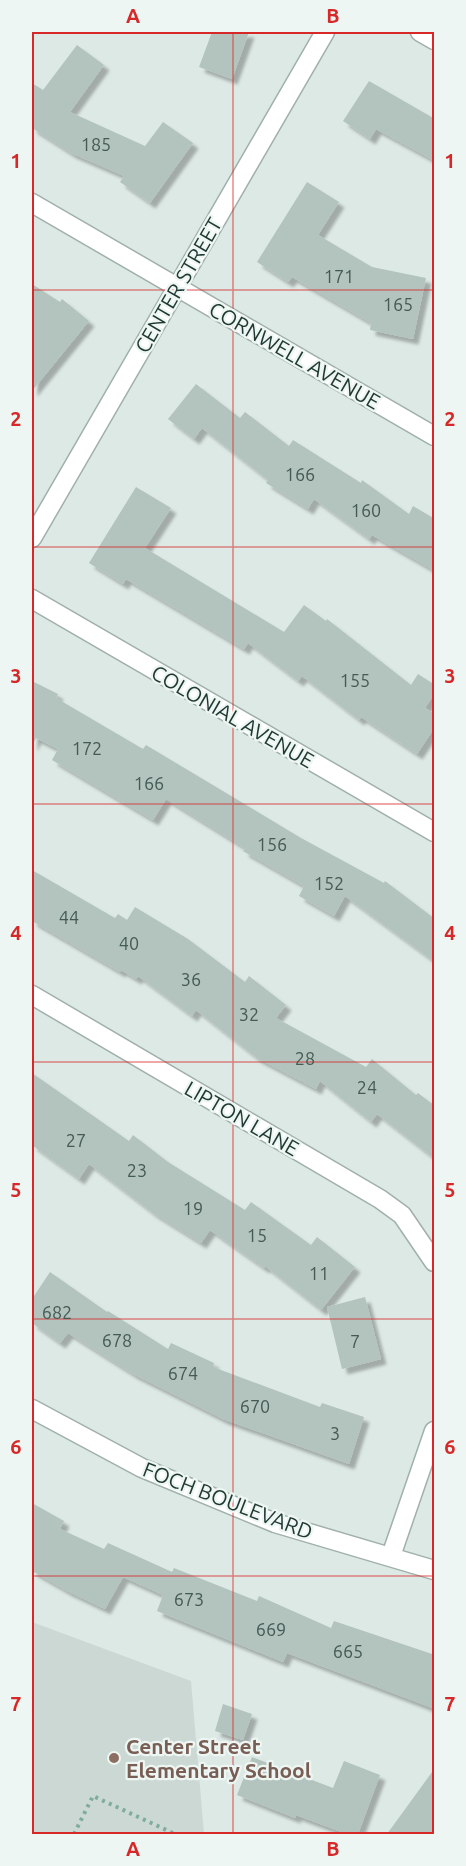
<svg xmlns="http://www.w3.org/2000/svg" width="466" height="1866" viewBox="0 0 466 1866" font-family="Ubuntu,sans-serif">
  <style>
    .built { fill: #ccd8d3 }
    .building { fill: #b3c3bd; filter: url(#shadow) }
    .lines { fill: none; stroke-linecap: round; stroke-linejoin: round }
    .minor-casing { stroke: #a0b0ab; stroke-width: 21 }
    .path { stroke: #7eac9f; stroke-width: 4; stroke-dasharray: 3 4.5; stroke-linecap: butt }
    .minor { stroke: #fff; stroke-width: 18 }
    .grid { fill: none; stroke: #d62828; stroke-width: 1.5; stroke-opacity: 0.55 }
    .education-dot { fill: #8d6e63; stroke: #edf6f2; stroke-width: 2 }
    .labels { text-anchor: middle; dominant-baseline: central; stroke-width: 4.5; stroke-linejoin: round; paint-order: stroke }
    .number-label { font-size: 18px; fill: #445b55 }
    .street-label { font-size: 21px; fill: #1f3832; stroke: #edf6f2 }
    .education-label { font-size: 21px; font-weight: bold; fill: #785e54; stroke: #edf6f2; text-anchor: start }
    .neatline { fill: none; stroke: #d62828; stroke-width: 2 }
    .grid-label { font-size: 20px; text-anchor: middle; font-weight: bold; fill: #d62828 }
  </style>
  <defs>
    <filter id="shadow"><feDropShadow dx="5.5" dy="5.5" stdDeviation="1.5" flood-color="#0004"/></filter>
  </defs>
  <rect width="100%" height="100%" fill="#dde9e4"/>
  <path class="built" d="M32,1622l159,59 13,153h-172z"/>
  <g class="building">
    <path d="M212,32h37l-17,47 -33,-12z"/>
    <path d="M77,45l27,20 -34,47 75,34 18,-24 30,21 -43,60 -30,-21 4,-6 -53,-23 -39,-25v-45l11,7z"/>
    <path d="M369,81l66,38v42l-59,-32 -6,10 -27,-18z"/>
    <path d="M307,182l32,20 -21,33 54,32 54,11 -13,61 -43,-9 1,-7 -79,-46 -4,5 -31,-20z"/>
    <path d="M32,284l28,18 2,-3 27,22 -57,70z"/>
    <path d="M196,384l44,34 5,-6 44,34 4,-6 68,43 1,-3 47,34 4,-8 22,13v52l-63,-36 -3,4 -55,-40 -6,10 -42,-26 2,-3 -66,-52 -8,11 -26,-20z"/>
    <path d="M136,487l35,21 -26,40 139,84 20,-27 22,16 1,-2 84,66 7,-11 17,11v8l-10,15 10,6v13l-18,27 -56,-37 -2,3 -57,-44 -4,5 -50,-38 -4,6 -118,-70 -3,5 -34,-21z"/>
    <path d="M32,681l26,13 -2,4 87,51 3,-4 155,93 83,45 1,-2 50,38v43l-90,-66 -11,20 -35,-20 5,-10 -61,-35 2,-3 -79,-49 -13,21 -101,-60 6,-11 -22,-11 -4,8z"/>
    <path d="M32,870l83,48 3,-4 9,6 8,-13 53,32 57,43 4,-6 37,29 -10,13 90,49 6,-8 44,36 2,-2 17,13v53l-58,-45 -6,8 -51,-41 -4,8 -59,-31 -61,-48 -4,6 -54,-40 -2,3 -15,-9 -1,2 -88,-51z"/>
    <path d="M32,1073l97,68 4,-6 35,27 77,48 6,-8 60,43 6,-8 38,30 -34,43 -56,-44 -1,2 -54,-38 -9,13 -48,-30 -64,-49 -10,15 -47,-34z"/>
    <path d="M50,1272l57,40 1,-1 60,38 3,-6 43,20 -1,4 107,40 2,-4 42,14 -15,47 -126,-45 -90,-45 -65,-41 -8,10 -28,-20v-24z"/>
    <path d="M365,1297l16,62 -39,10 -15,-62z"/>
    <path d="M32,1503l32,18 -4,8 44,20 4,-6 64,29 2,-4 83,33 2,-5 72,32 3,-7 101,34v54l-148,-56 -4,9 -126,-51 6,-16 -40,-18 -18,32 -38,-18 -35,-20z"/>
    <path d="M223,1704l29,10 -9,26 -28,-9z"/>
    <path d="M252,1757l81,31 11,-27 36,14 -22,59h-11l-51,-19 -1,3 -58,-23z"/>
    <path d="M435,1768v66h-48z"/>
  </g>
  <g class="lines">
    <defs>
      <g id="minor">
        <path d="M420,32l14,8"/>
        <path d="M32,203l402,233"/>
        <path d="M32,538l293,-506"/>
        <path d="M32,599l402,233"/>
        <path d="M32,995l348,204 22,16 32,47"/>
        <path d="M32,1409l110,59 133,55 159,47"/>
        <path d="M391,1556l43,-125"/>
      </g>
    </defs>
    <use href="#minor" class="minor-casing"/>
    <path class="path" d="M74,1834l19,-38 82,38"/>
    <use href="#minor" class="minor"/>
  </g>
  <path class="grid" d="M233,32v1802M32,290h402M32,547h402M32,804h402M32,1062h402M32,1319h402M32,1576h402"/>
  <circle class="education-dot" cx="114" cy="1758" r="6"/>
  <g class="labels">
    <g class="number-label">
      <text x="96" y="144">185</text>
      <text x="339" y="276">171</text>
      <text x="398" y="304">165</text>
      <text x="300" y="474">166</text>
      <text x="366" y="510">160</text>
      <text x="355" y="680">155</text>
      <text x="87" y="748">172</text>
      <text x="149" y="783">166</text>
      <text x="272" y="844">156</text>
      <text x="329" y="883">152</text>
      <text x="69" y="917">44</text>
      <text x="129" y="943">40</text>
      <text x="191" y="979">36</text>
      <text x="249" y="1014">32</text>
      <text x="305" y="1058">28</text>
      <text x="367" y="1087">24</text>
      <text x="76" y="1140">27</text>
      <text x="137" y="1170">23</text>
      <text x="193" y="1208">19</text>
      <text x="257" y="1235">15</text>
      <text x="319" y="1273">11</text>
      <text x="57" y="1312">682</text>
      <text x="117" y="1340">678</text>
      <text x="355" y="1341">7</text>
      <text x="183" y="1373">674</text>
      <text x="255" y="1406">670</text>
      <text x="335" y="1433">3</text>
      <text x="189" y="1599">673</text>
      <text x="271" y="1629">669</text>
      <text x="348" y="1651">665</text>
    </g>
    <g class="street-label">
      <text transform="translate(178 285) rotate(-60)">CENTER STREET</text>
      <text transform="translate(295 355) rotate(30)">CORNWELL AVENUE</text>
      <text transform="translate(233 716) rotate(30)">COLONIAL AVENUE</text>
      <text transform="translate(242 1118) rotate(30)">LIPTON LANE</text>
      <text transform="translate(228 1500) rotate(21)">FOCH BOULEVARD</text>
    </g>
    <g class="education-label">
      <text x="126" y="1746">Center Street<tspan x="126" dy="24">Elementary School</tspan></text>
    </g>
  </g>
  <rect width="466" height="1866" fill="none" stroke="#edf6f2" stroke-width="66"/>
  <rect x="33" y="33" width="400" height="1800" class="neatline"/>
  <g class="grid-label">
    <text x="133" y="23">A</text>
    <text x="333" y="23">B</text>
    <text x="16" y="168">1</text>
    <text x="450" y="168">1</text>
    <text x="16" y="426">2</text>
    <text x="450" y="426">2</text>
    <text x="16" y="683">3</text>
    <text x="450" y="683">3</text>
    <text x="16" y="940">4</text>
    <text x="450" y="940">4</text>
    <text x="16" y="1197">5</text>
    <text x="450" y="1197">5</text>
    <text x="16" y="1454">6</text>
    <text x="450" y="1454">6</text>
    <text x="16" y="1711">7</text>
    <text x="450" y="1711">7</text>
    <text x="133" y="1856">A</text>
    <text x="333" y="1856">B</text>
  </g>
</svg>
